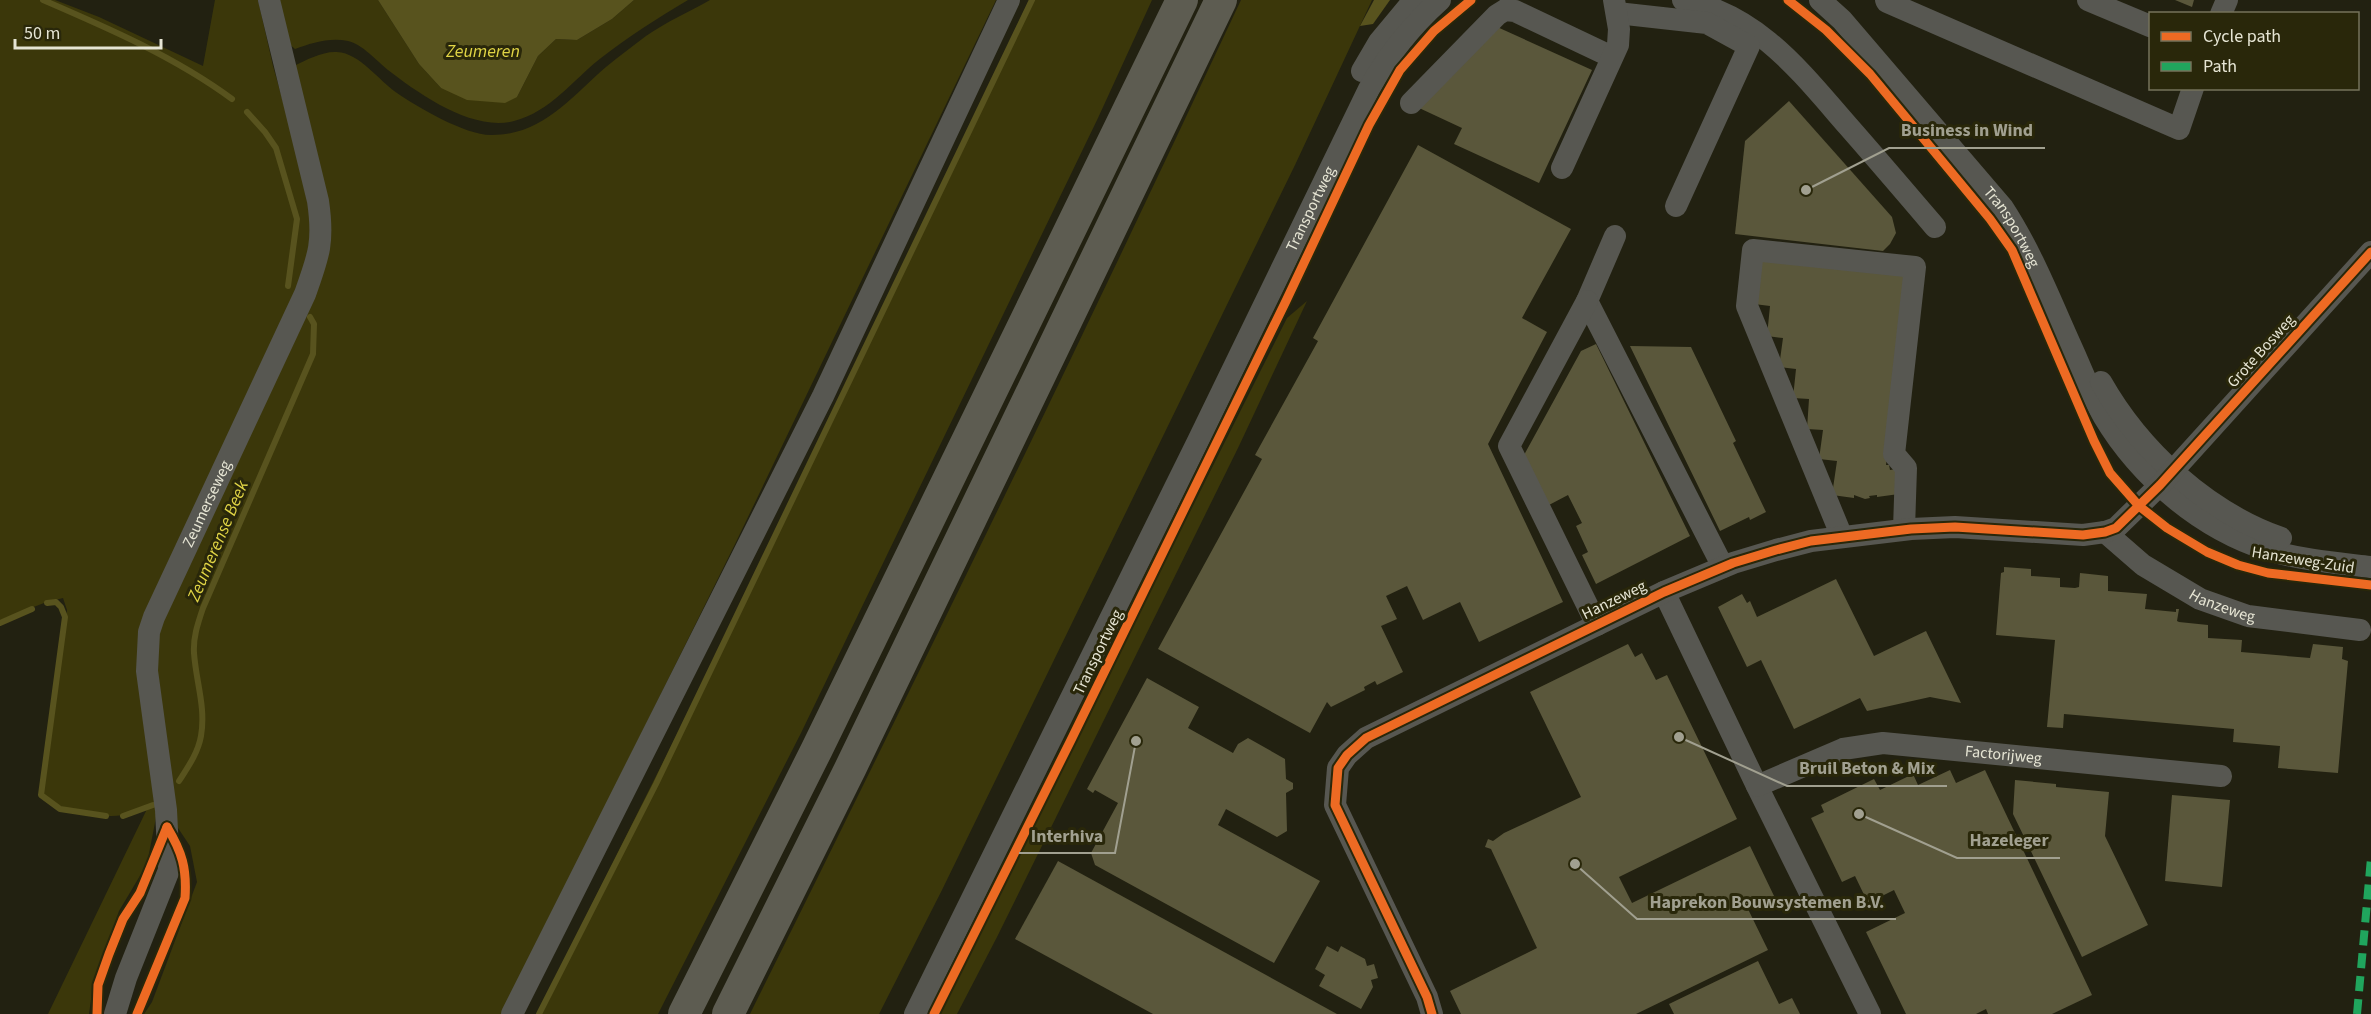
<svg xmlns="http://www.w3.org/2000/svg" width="2371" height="1014" viewBox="0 0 2371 1014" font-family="'Source Sans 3',sans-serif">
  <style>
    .green { fill: #3b370a }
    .water { fill: #58531e }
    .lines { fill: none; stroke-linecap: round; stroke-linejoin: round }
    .stream { stroke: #58531e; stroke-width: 6 }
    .building { fill: #5a573b }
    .minor { stroke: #575751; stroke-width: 22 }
    .highway { stroke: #5d5c51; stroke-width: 32 }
    .quiet { stroke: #20a55d; stroke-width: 8; stroke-dasharray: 15 8; stroke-linecap: butt }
    .cycleway-casing { stroke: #29270a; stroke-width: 13 }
    .cycleway { stroke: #ed6a23; stroke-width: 9 }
    .labels { text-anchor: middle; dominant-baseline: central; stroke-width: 6; stroke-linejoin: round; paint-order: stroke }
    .street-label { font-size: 16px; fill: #e6e5d4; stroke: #29270a }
    .water-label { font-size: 18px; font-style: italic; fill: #e1d545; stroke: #29270a }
    .leader { fill: none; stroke: #a1a090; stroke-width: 2 }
    .callout-dot { fill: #a1a090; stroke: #29270a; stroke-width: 2 }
    .callout-label { font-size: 18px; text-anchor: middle; font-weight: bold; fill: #a1a090; stroke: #29270a; stroke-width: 6; stroke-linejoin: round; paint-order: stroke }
  </style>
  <rect width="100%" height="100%" fill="#222111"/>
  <g class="green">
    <path d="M0,0h55l44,17 104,49 12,-66h43l15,66 38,135 2,55 -165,359 11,187 -12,62 -28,47 -26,75 -4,28h-41l99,-205c-33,12 -73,10 -103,-13l-1,-8 24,-178 -4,-12 -19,5 -44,17z"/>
    <path d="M279,0h99l41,64 22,24 76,9 21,-41 18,-17 21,1 35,-21 22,-19h54c-30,18 -59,36 -87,58 -27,21 -51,54 -87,63 -41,11 -95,-27 -126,-51 -11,-9 -26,-26 -40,-29 -18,-4 -37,2 -53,8l-7,-6z"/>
    <path d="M710,0h286l-260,542 -233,472h-359l8,-12 45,-120 -7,-36 -14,-21 -25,-176 173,-390 -30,-193c12,-6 29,-15 43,-14 23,1 42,29 60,41 20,14 70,43 95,42 51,0 79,-38 114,-68 13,-11 27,-21 40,-31 20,-14 43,-24 64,-36z"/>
    <path d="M1029,0h123l-54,118 -297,615 -143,281h-121l228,-456z"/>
    <path d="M1241,0h131l-77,165 -353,725 -63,124h-129c167,-336 332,-674 491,-1014z"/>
    <path d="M1307,301l-69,147 -241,489 -40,77h-19l349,-696z"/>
  </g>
  <g class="water">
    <path d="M378,0h256l-22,19 -35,21 -21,-1 -18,17 -21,41 -12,6 -38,-3 -26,-12 -22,-24z"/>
    <path d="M1374,0h16l-17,24 -13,2z"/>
  </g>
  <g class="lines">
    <g class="stream">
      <path d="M43,0c65,28 132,57 189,99"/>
      <path d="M247,112l18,20 11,16 21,71 -9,67"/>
      <path d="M47,603l9,-1 5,5 4,10 -24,178 19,14 46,7"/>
      <path d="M0,623l32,-14"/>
      <path d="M179,781c9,-14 19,-28 22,-45 5,-29 -5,-54 -7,-83 -1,-16 4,-30 9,-45l110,-254 1,-30 -4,-7"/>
      <path d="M123,816l30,-11"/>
      <path d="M539,1014l117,-230 376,-784"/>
    </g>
  </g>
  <g class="building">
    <path d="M2175,0h19l-2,7z"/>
    <path d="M1495,26l97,44 -53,113 -85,-39 8,-16 -45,-21z"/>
    <path d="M1789,101l103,116 4,16 -6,11 -7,7 -148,-17 10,-93z"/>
    <path d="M1418,145l153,84 -49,89 25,14 -59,112 75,158 -84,40 -19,-40 -37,18 -16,-34 -21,10 11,23 -16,7 22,46 -26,13 -2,-4 -11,6 1,3 -34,17 -4,-5 -17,31 -152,-84 104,-190 -7,-4 63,-114 -5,-3z"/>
    <path d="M1759,256l148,16 -21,193h3l1,5 6,-1 3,25 -22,3v-2l-8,1 1,2 -5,1 -11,-4v3l-22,-3 5,-34 -18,-2 4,-29 -16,-1 2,-30 -16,-1 3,-29 -17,-2 4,-29 -16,-2 3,-30 -16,-2z"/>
    <path d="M1596,344l94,192 -94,48 -14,-29 6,-3 -12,-26 6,-3 -14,-28 -19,10 -25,-50 57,-104z"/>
    <path d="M1630,346l61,1 45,94 -3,2 33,69 -16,8 -1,-3 -29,14z"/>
    <path d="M2004,567l27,2v7l29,2v9l15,1 4,-1 1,-14 28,3v15l39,3 -2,15 31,3v-3h3l-2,12 2,1 29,3v13l34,2 -1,12 69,6 3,-14 30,3 -1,12 6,2 -10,112 -60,-5 2,-22 -47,-4 1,-13 -170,-15 -1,14 -16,-1 8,-87 -59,-5 5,-62 3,-1z"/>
    <path d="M1836,579l38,77 52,-25 35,72 -31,-6 -63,14 -7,-13 -66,31 -33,-69 -14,7 -29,-60 24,-13 5,9 3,-2 7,16z"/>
    <path d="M1628,644l7,13 7,-4 14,27 11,-5 70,144 -118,58 13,26 118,-57 25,52 -14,7 -2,-4 -12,6 21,43 -132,64h-175l-11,-23 87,-43 -46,-99 -6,-2 3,-8 5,2 11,-8 77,-36 -51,-105z"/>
    <path d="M1147,678l52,29 -11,21 45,25 5,-9 10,-6 37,21 1,20 7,4v6l-7,4 1,38 -10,6 -51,-28 -8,16 102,56 -46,82 -179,-98 -4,-12 27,-50 -23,-13 -2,3 -6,-4z"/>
    <path d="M1950,770l6,13 29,-13 107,225 -40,19h-64l-2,-5 -10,5h-70l-40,-82 39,-19 -11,-23 -26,13 -13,-27 -13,6 -31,-64 13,-6 -3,-7 53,-26 6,11 33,-16 5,11z"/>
    <path d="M2015,780l41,4v3l53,5 -4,44 43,89 -66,32 -69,-143z"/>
    <path d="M2172,795l58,5 -8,87 -57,-6z"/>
    <path d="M1058,861l279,153h-184l-138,-75z"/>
    <path d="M1327,946l11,6 3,-6 24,13 2,7 7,-2 4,14 -7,2 2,7 -12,22 -42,-23 6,-11 -10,-6z"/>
    <path d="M1758,961l21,43 13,-6 8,16h-126l-5,-10z"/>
  </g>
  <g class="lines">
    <g class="minor">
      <path d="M1683,0c75,15 117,71 165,126 29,33 58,67 87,101"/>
      <path id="s1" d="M1820,0l22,20 161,188c30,46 49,97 72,147 9,21 18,43 29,62 36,60 97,112 164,133 33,10 69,13 103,17"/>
      <path d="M1886,0l1,2 292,127 14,-41"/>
      <path d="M2088,0l62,26"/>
      <path d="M1617,13l90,10 42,23 -73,160"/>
      <path d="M2221,14l6,-14"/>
      <path d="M1362,71l17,-29 35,-42"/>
      <path d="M1411,103l86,-88 8,-5 10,1 97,46"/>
      <path d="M1562,168l56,-123 1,-16 -5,-29"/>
      <path d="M1615,236l-28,65 136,266"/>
      <path d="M1587,301l-78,145 88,179"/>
      <path d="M2101,382c39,69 106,130 180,156"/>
      <path id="s2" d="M2105,532l38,33 57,34 48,17 112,14"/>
      <path d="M1842,537l-95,-231 6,-56 162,17 -21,187 12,14 -2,61"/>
      <path d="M1664,592l93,194 113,228"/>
      <path id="s3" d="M1757,786l86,-37 40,-6 338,33"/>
      <path id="s4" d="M115,1014l11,-36 43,-108 -3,-60 -19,-139 2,-39 5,-15 151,-323c14,-39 19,-52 13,-93l-49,-201"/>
      <path d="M512,1014l311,-618 186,-396"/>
      <path id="s5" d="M915,1014l282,-571 172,-354c19,-34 42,-63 71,-89"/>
      <path d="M1432,1014l-5,-17 -92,-192 3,-37 9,-13 19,-17 298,-146 69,-29 43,-13 35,-9 100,-12 44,-2 128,8 22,-3 11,-4 44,-43 211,-233"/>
    </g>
    <g class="highway">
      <path d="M684,1014l133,-265 365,-749"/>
      <path d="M728,1014l123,-247 370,-767"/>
    </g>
    <path class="quiet" d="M2357,1014l14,-156"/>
    <defs>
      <g id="cycleway">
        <path d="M1788,0l38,30 44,44 120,145 22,31 82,191 16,32 29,33 28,22 40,24 31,13 30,8 103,12"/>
        <path d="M97,1014l1,-29 11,-31 14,-35 17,-26 27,-66"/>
        <path d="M137,1014l48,-116c2,-30 -3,-46 -18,-71"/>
        <path d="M934,1014l137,-274 215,-439 83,-176 31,-55 34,-39 37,-31"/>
        <path d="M1432,1014l-5,-17 -92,-192 3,-37 9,-13 19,-17 298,-146 69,-29 43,-13 35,-9 100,-12 44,-2 128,8 22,-3 11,-4 44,-43 211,-233"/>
      </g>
    </defs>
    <use href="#cycleway" class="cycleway-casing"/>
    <use href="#cycleway" class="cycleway"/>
  </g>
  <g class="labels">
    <g class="street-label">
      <text stroke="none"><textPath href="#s5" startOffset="897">Transportweg</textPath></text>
      <text stroke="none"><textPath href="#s1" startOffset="298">Transportweg</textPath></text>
      <text transform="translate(2261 351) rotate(-48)">Grote Bosweg</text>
      <text stroke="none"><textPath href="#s4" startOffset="534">Zeumerseweg</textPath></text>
      <text transform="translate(2303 560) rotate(9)">Hanzeweg-Zuid</text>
      <text transform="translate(1614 600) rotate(-26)">Hanzeweg</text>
      <text stroke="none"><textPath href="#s2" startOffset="140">Hanzeweg</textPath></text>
      <text transform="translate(1098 652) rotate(-64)">Transportweg</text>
      <text stroke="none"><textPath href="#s3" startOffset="255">Factorijweg</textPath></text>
    </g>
    <g class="water-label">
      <text x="483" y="51">Zeumeren</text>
      <text transform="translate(218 541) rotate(-67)">Zeumerense Beek</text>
    </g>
  </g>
  <path class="leader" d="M1806 190L1889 148H2045M1679 737L1787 786H1947M1136 741L1115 853H1019M1859 814L1957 858H2060M1575 864L1637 919H1896"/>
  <g class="callout-dot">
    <circle cx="1806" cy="190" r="6"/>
    <circle cx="1679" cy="737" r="6"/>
    <circle cx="1136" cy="741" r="6"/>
    <circle cx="1859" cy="814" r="6"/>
    <circle cx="1575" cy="864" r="6"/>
  </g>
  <g class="callout-label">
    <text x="1967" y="136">Business in Wind</text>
    <text x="1867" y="774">Bruil Beton &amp; Mix</text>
    <text x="1067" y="842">Interhiva</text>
    <text x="2009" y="846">Hazeleger</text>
    <text x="1767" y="908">Haprekon Bouwsystemen B.V.</text>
  </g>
  <rect x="2149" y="12" width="210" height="78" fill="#29270a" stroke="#75735b" stroke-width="1.5"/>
  <rect x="2161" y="32" width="30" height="9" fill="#ed6a23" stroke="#75735b" stroke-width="1.5"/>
  <text x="2203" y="42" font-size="18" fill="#e6e5d4">Cycle path</text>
  <rect x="2161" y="62" width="30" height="9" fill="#20a55d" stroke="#75735b" stroke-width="1.5"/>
  <text x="2203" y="72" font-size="18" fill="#e6e5d4">Path</text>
  <path d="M15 39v9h146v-9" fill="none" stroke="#e6e5d4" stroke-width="3"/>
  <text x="24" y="39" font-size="18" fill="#e6e5d4" stroke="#29270a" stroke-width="4.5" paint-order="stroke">50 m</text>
</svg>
